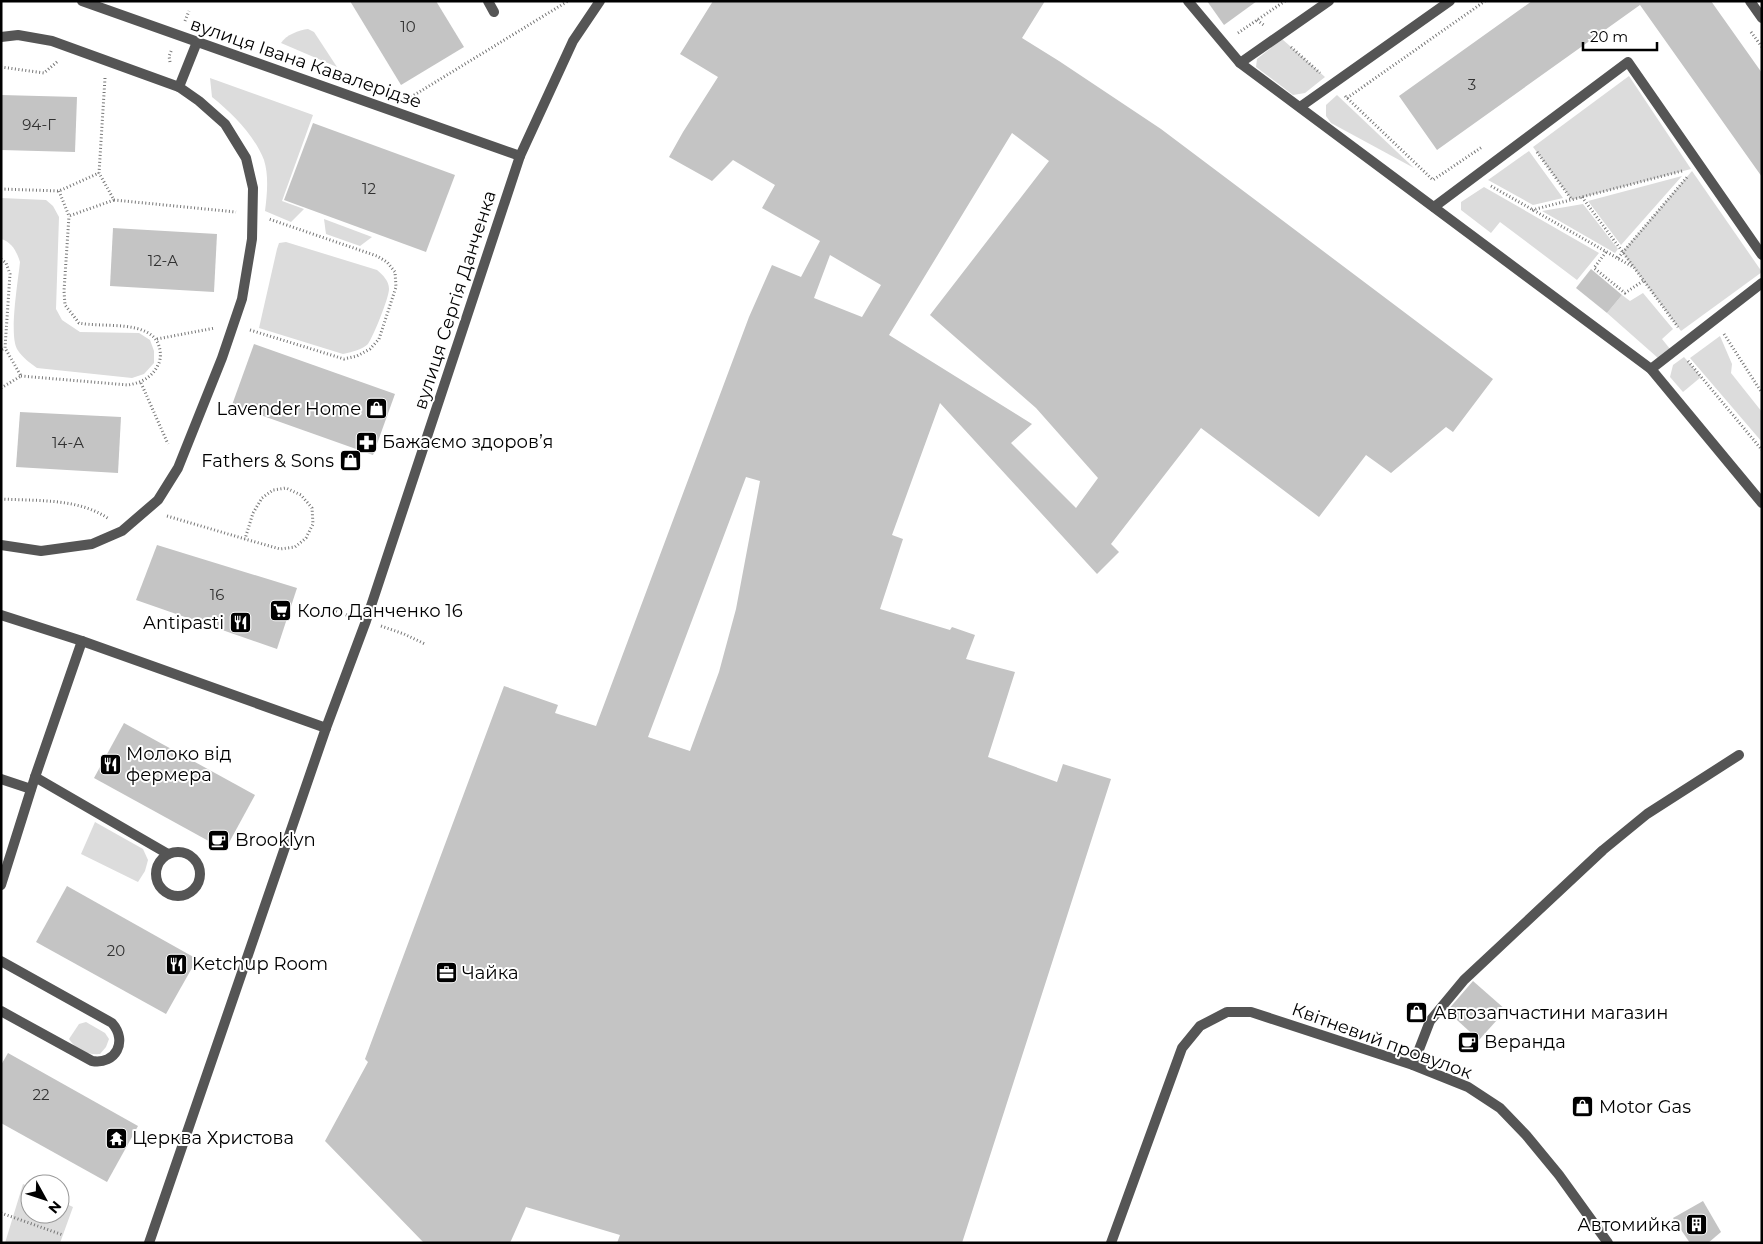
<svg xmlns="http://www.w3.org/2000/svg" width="1763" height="1244" viewBox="0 0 1763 1244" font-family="Montserrat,sans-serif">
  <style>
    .green { fill: #dcdcdc }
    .building { fill: #c4c4c4; fill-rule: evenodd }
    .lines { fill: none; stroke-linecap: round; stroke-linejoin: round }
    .path { stroke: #777; stroke-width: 3; stroke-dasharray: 1 2.5; stroke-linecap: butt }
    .lane { stroke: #555; stroke-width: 10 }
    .street { stroke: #555; stroke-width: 10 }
    .labels { text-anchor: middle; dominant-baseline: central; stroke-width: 4; stroke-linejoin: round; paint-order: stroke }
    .number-label { font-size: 15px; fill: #313131 }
    .street-label { font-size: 18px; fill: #000; stroke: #fff }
    .poi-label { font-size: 18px; fill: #000; stroke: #fff; text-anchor: start }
  </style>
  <rect width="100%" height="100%" fill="#fff"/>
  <g class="green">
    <path d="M308,29l6,3 23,35 -56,-24c5,-8 18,-13 27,-14z"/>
    <path d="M1282,39l43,38 -20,16 -12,2 -37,-28 1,-8z"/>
    <path d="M1629,76l62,93 -119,31 -39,-53z"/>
    <path d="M210,78l103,37 -31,86 22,8 -13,13 -26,-11c2,-16 4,-35 -1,-51 -10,-25 -31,-46 -52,-63z"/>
    <path d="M1337,95l77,73 -83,-45 -5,-7v-11z"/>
    <path d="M1529,151l34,47 -30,7 -45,-25z"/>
    <path d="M1692,171l70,101 -81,59 -59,-79z"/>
    <path d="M1682,176l-61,69 -33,-44z"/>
    <path d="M1484,187l115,66 -22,27 -77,-58 -9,11 -30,-23v-8z"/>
    <path d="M1,198l45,2 7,6 6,11 -3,92 6,11 18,12 59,1 11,7 4,11v12l-10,11 -12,4 -95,-10c-7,-5 -15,-11 -20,-19 -8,-15 1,-67 3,-87 -3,-10 -8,-20 -19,-23z"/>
    <path d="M1583,204l35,45 -3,4 -73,-42z"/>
    <path d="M324,219l48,18 -12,9 -34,-12z"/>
    <path d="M286,242l91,28c6,5 12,11 12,19 0,9 -16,48 -21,55 -6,6 -17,8 -25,10l-84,-26 18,-79 2,-6z"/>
    <path d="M1643,293l30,36 -11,10 8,10 -12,9 -51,-45 15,-18 8,6z"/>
    <path d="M1720,336l12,28 -1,9 31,39v30l-72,-84z"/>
    <path d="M1684,357l17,20 -18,15 -13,-15 3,-12z"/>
    <path d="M95,822l48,27 5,11 -3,11 -7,11 -57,-28z"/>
    <path d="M86,1022l19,11 4,6 -3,8 -6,7c-13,1 -24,-4 -31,-15l10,-15z"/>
    <path d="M23,1184l7,3v27h30v-13l13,6 -13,36h-55z"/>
  </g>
  <g class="building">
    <path d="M350,1h86l28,46 -63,38z"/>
    <path d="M713,1h332l-23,37 37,23 102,68 332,250 -40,53 -7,-5 -55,46 -25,-18 -47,62 -118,-89 -90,116 8,8 -22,22 -157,-171 -48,132 11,4 -23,70 70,21 2,-3 23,8 -9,24 49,13 -27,85 69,25 6,-18 48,15 -149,464h-345l3,-8 -94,-28 -16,36h-86l-99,-102 43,-79 -3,-3 139,-373 54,19 -3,8 41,13 153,-409 23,-52 29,12 19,-36 -58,-33 13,-23 -42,-25 -21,21 -43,-24 14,-25 35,-55 -38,-23zM1012,133l37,28 -119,154 106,93 62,70 -22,30 -65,-65 21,-19 -143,-89zM830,255l51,30 -19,32 -48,-19zM746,477l14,4 -24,128 -17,63 -29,79 -42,-14z"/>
    <path d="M1207,1h50l-33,24z"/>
    <path d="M1532,1h179l51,72v104l-122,-172 -203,145 -38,-54z"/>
    <path d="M1,95l76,2 -2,55 -74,-2z"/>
    <path d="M313,123l142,52 -29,77 -142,-52z"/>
    <path d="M113,228l104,6 -3,58 -104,-6z"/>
    <path d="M1591,269l31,26 -15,18 -31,-25z"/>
    <path d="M254,344l141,50 -22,61 -141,-50z"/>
    <path d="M20,412l101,5 -3,56 -102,-6z"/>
    <path d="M157,545l140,43 -20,61 -141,-49z"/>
    <path d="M124,723l131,72 -30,55 -131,-72z"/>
    <path d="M67,886l130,73 -31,55 -130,-72z"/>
    <path d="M1473,981l33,29 -27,30 -32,-29z"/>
    <path d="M8,1053l130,73 -31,56 -106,-59v-58z"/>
    <path d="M1703,1201l18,31 -13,11h-18l-17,-25z"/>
  </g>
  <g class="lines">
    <g class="path">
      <path d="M1257,20l8,6"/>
      <path d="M185,21l4,-10"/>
      <path d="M1751,32l11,15"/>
      <path d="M1238,33l47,-32"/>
      <path d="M1291,47l29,26"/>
      <path d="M170,62l-1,-6 3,-7"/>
      <path d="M1,67l43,6 14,-12"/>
      <path d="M105,78l-6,95 15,27 122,12"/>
      <path d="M1345,96l88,84 49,-33"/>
      <path d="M411,97l157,-96"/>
      <path d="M1347,98l138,-97"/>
      <path d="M1537,152l35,48"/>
      <path d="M1491,186l142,81"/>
      <path d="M1,189l58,2 40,-18"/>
      <path d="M59,191l10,25 45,-16"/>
      <path d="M1582,197l96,130"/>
      <path d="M1532,210l150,-39"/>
      <path d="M1606,252l-12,16 31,25 18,-12"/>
      <path d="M1618,258l70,-82"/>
      <path d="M1,259l5,4 4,11 -5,74 -4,2"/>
      <path d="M250,330l94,29 13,-3 13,-7 9,-10 17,-52 -1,-15 -8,-10 -10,-6 -108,-37"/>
      <path d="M1724,334l38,59"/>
      <path d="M157,339l58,-11"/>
      <path d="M1688,361l74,89"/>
      <path d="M21,376l107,9c12,-2 24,-7 30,-20 3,-5 3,-13 1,-19 -9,-27 -57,-18 -80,-23l-14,-18 -1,-14 5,-75"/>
      <path d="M141,383l27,61"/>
      <path d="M1,388l20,-12 -16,-28"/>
      <path d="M1,499c36,2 78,-1 108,20"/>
      <path d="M167,516l78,23 35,10 15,-2 11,-9 7,-14 -1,-16 -11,-13 -15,-7 -13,2 -11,8 -9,15 -8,26"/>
      <path d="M336,611l13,5"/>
      <path d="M381,626l23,8 21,10"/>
      <path d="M1,1213l62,22"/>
    </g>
    <g class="lane">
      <path d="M1188,1l52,62 411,306 111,134"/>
      <path d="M1750,1l12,17"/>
      <path d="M1240,63l89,-62"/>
      <path d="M1300,107l150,-106"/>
      <path d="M1434,207l194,-145 134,193"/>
      <path d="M1651,369l111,-86"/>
      <path d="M35,777l133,77"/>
      <path d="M1,779l30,10"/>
      <circle cx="178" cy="874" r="22"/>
      <path d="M1,885l34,-108 47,-136"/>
      <path d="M1,961l111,62c16,18 4,42 -20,38l-91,-50"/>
      <path d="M1413,1065l17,-44 34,-41 139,-130 44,-36 92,-59"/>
    </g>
    <g class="street">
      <path d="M82,1l438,155"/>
      <path d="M488,1l6,11"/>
      <path d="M1,37l17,-2 34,6 127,46 20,14 26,23 21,34 7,30 -1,51 -10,60 -20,59 -44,110 -20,32 -36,31 -30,13 -51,7 -40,-6"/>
      <path d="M179,87l18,-45"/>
      <path d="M1,615l81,26 244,87"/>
      <path d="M149,1243l177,-515 40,-107 154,-465 53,-115 27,-40"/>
      <path d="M1111,1243l71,-195 18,-22 27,-14h24l162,53 55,22 32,21 26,27 33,40 49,68"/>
    </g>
  </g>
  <defs>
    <symbol id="shop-square" viewBox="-11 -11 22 22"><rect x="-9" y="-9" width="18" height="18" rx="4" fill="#000" stroke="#fff"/><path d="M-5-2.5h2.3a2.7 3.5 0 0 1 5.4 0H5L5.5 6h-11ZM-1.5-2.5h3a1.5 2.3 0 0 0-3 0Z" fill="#fff"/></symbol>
    <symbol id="pharmacy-square" viewBox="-11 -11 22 22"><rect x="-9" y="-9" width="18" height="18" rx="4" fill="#000" stroke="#fff"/><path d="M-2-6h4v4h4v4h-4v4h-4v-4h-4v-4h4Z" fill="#fff"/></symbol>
    <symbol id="supermarket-square" viewBox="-11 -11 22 22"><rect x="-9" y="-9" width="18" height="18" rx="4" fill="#000" stroke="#fff"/><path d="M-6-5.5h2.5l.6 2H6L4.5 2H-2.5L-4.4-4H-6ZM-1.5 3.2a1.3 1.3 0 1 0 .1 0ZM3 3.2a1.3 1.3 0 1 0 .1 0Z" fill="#fff"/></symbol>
    <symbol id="restaurant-square" viewBox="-11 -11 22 22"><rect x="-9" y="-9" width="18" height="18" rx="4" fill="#000" stroke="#fff"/><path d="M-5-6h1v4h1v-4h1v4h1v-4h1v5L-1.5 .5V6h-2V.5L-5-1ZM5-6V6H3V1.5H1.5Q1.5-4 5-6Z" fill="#fff"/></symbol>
    <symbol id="cafe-square" viewBox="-11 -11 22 22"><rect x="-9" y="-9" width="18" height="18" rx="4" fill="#000" stroke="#fff"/><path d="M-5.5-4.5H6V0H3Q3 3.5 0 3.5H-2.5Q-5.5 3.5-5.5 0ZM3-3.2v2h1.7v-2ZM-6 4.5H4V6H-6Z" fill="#fff"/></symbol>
    <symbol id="office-square" viewBox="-11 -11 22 22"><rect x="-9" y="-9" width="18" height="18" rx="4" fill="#000" stroke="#fff"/><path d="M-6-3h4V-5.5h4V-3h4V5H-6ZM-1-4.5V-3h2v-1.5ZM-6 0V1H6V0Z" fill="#fff"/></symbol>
    <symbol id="temple-square" viewBox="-11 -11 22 22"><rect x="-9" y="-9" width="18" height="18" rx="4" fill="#000" stroke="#fff"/><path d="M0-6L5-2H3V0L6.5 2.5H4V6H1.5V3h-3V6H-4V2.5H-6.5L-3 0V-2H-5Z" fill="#fff"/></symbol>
    <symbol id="building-square" viewBox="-11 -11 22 22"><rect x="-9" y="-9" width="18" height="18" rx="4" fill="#000" stroke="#fff"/><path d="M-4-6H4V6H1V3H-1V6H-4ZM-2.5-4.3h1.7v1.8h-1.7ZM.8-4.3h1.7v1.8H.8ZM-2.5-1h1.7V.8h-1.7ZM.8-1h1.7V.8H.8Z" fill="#fff"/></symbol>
  </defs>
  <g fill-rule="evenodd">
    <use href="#shop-square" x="364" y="396" width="25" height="25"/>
    <use href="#pharmacy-square" x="354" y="430" width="25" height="25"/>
    <use href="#shop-square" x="338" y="448" width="25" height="25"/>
    <use href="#supermarket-square" x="268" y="598" width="25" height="25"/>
    <use href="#restaurant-square" x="228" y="610" width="25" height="25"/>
    <use href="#restaurant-square" x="98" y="752" width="25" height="25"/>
    <use href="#cafe-square" x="206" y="828" width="25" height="25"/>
    <use href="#restaurant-square" x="164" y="952" width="25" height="25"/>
    <use href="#office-square" x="434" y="960" width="25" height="25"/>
    <use href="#shop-square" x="1404" y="1000" width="25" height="25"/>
    <use href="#cafe-square" x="1456" y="1030" width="25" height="25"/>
    <use href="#shop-square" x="1570" y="1094" width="25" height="25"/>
    <use href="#temple-square" x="104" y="1126" width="25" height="25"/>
    <use href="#building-square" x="1684" y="1212" width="25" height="25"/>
  </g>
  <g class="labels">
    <g class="number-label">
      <text x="408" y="26">10</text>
      <text x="1472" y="84">3</text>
      <text x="39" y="124">94-Г</text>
      <text x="369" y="188">12</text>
      <text x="163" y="260">12-А</text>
      <text x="68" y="442">14-А</text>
      <text x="217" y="594">16</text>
      <text x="116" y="950">20</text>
      <text x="41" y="1094">22</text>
    </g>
    <g class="street-label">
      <text transform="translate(306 63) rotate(19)">вулиця Івана Кавалерідзе</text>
      <text transform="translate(455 300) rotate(-72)">вулиця Сергія Данченка</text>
      <text transform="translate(1382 1041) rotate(20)">Квітневий провулок</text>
    </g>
    <g class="poi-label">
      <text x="361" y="409" text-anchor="end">Lavender Home</text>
      <text x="382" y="442">Бажаємо здоровʼя</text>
      <text x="334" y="461" text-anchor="end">Fathers &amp; Sons</text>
      <text x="297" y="611">Коло Данченко 16</text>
      <text x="224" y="623" text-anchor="end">Antipasti</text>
      <text x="126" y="754">Молоко від<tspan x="126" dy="21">фермера</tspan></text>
      <text x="235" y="840">Brooklyn</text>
      <text x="192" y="964">Ketchup Room</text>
      <text x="462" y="973">Чайка</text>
      <text x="1433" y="1013">Автозапчастини магазин</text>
      <text x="1484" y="1042">Веранда</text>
      <text x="1599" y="1107">Motor Gas</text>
      <text x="132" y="1138">Церква Христова</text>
      <text x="1681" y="1225" text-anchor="end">Автомийка</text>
    </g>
  </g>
  <rect width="1763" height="1244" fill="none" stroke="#000000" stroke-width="5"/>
  <g transform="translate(45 1199) rotate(130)"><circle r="24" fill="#ffffff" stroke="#999999"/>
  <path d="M0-4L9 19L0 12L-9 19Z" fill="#000000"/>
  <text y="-8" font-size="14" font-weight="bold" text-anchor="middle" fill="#000000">N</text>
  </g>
  <path d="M1583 42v8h74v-8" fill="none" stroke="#000000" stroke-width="2.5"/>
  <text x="1590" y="42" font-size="15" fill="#000000" stroke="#ffffff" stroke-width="4" paint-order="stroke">20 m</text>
</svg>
